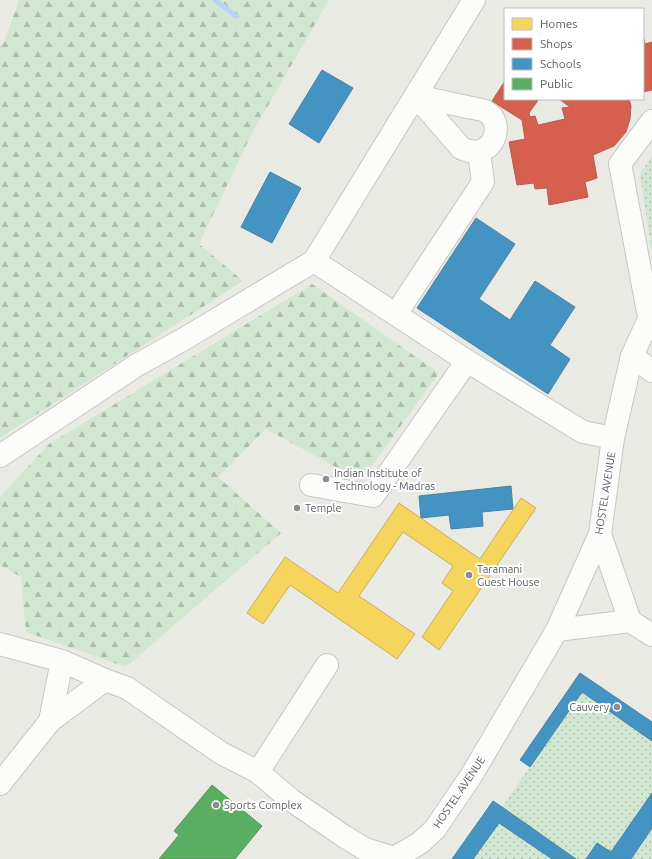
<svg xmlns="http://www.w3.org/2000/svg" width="652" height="859" viewBox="0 0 652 859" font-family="Ubuntu,sans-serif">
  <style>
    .forest { fill: url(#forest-firs) }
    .park { fill: url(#park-dots) }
    .homes { fill: #f6d55c; stroke: #c7b15e }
    .shops { fill: #d6604d; stroke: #b15f54 }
    .schools { fill: #4393c3; stroke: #4a83a6 }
    .public { fill: #5aae61; stroke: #5a9662 }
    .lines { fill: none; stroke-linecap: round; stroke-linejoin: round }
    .stream { stroke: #b7d4f7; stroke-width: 5 }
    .minor-casing { stroke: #c6c7c5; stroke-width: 24 }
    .minor { stroke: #fcfcfb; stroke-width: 22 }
    .poi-dot { fill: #8c8e90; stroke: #fff; stroke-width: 1.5 }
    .labels { text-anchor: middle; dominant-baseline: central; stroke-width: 4; stroke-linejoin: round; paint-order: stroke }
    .poi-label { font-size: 11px; fill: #5a5d63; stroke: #fff; text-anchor: start }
    .street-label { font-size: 11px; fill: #5a5d63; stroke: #fff }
  </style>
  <defs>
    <pattern id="forest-firs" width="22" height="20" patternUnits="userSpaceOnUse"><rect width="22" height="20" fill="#d2e7d2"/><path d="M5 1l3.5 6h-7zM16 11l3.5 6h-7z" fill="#adbeae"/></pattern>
    <pattern id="park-dots" width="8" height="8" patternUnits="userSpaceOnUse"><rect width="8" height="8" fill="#d2e7d2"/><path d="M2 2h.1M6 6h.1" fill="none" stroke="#adbeae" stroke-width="1.8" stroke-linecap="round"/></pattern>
  </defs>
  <rect width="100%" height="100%" fill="#eaeae5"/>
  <g class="forest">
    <path d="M19,0h310l-78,135 -52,109 44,37 -243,157v-391l4,-5z"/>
    <path d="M312,284l127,89 -78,108 -95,-52 -48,48 63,56 -155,134 -100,-35 -5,-55 -21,-12v-68l49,-53z"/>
  </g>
  <g class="park">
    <path d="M652,156v98l-12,-80z"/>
    <path d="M582,692l70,49v52l-41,59 -14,-9 -11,16h-10l-74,-52z"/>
    <path d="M499,823l53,36h-79z"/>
    <path d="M652,828v31h-21z"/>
  </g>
  <path class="homes" d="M521,498l15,10 -97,142 -17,-13 31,-46 -11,-8 11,-17 -50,-34 -44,64 56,38 -18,25 -107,-74 -27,39 -16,-11 38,-56 53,36 61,-90 81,56z"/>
  <g class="shops">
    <path d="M643,35l2,9 7,-2v48l-9,2z"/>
    <path d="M505,81v18h34l-10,14 1,4 5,-1 3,9 27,-6 -3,-11 8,-1 -11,-8h70l2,7 -1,13 -4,13 -12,14 -21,9 4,23 -12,4 3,15 -39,8 -2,-17 -12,1 -1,-6 -17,2 -8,-43 16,-3 -3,-19 -30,-19z"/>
  </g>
  <g class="schools">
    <path d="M322,70l31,18 -34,55 -30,-19z"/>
    <path d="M270,172l31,16 -29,55 -31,-16z"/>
    <path d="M476,218l39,26 -36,55 31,21 25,-39 40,26 -25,38 20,14 -22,35 -131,-86z"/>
    <path d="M511,486l2,23 -31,3 1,14 -32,3 -2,-14 -28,3 -2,-22z"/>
    <path d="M580,673l72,49v19l-70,-49 -52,75 -10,-7z"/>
    <path d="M652,793v35l-21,31h-45l11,-16 14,9z"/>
    <path d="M493,801l9,6 74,52h-24l-53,-36 -26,36h-21z"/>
  </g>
  <path class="public" d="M212,785l50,41 -27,33h-76l20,-24 -5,-4z"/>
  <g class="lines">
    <path class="stream" d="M215,0l21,16"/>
    <defs>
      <g id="minor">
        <path d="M416,96c17,4 34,7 51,11 5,1 13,2 18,4 23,12 7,53 -24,37z"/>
        <path d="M314,261l153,100 116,71 30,6"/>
        <path d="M396,314l87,-132 -4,-30"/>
        <path d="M649,317l-29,-153 32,-43"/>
        <path d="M632,356l20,15"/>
        <path d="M0,456l137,-91 47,-26 130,-78 160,-261"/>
        <path d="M311,485l62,11 94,-135"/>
        <path d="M600,534l30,87 22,14"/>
        <path d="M557,630l73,-9"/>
        <path d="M0,644l62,17 43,19 22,8 94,65 37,19 33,28 54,37 20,12 29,9 26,-15 15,-14 36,-53 86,-146 43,-96 13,-96 19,-82 20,-43"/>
        <path d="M50,721l55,-41"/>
        <path d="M258,772l69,-107"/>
        <path d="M0,784l50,-63 12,-60"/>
      </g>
    </defs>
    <use href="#minor" class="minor-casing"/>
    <use href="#minor" class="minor"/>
  </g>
  <g class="poi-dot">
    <circle cx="326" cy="479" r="4"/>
    <circle cx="297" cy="508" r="4"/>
    <circle cx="469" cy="575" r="4"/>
    <circle cx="617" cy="707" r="4"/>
    <circle cx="216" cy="805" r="4"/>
  </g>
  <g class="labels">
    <g class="poi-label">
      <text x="334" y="473">Indian Institute of<tspan x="334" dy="13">Technology - Madras</tspan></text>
      <text x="305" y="508">Temple</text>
      <text x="477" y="569">Taramani<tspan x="477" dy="13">Guest House</tspan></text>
      <text x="609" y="707" text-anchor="end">Cauvery</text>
      <text x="224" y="805">Sports Complex</text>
    </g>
    <g class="street-label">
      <text transform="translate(605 493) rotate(-81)">HOSTEL AVENUE</text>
      <text transform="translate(459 792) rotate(-56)">HOSTEL AVENUE</text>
    </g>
  </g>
  <rect x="504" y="8" width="140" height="92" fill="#ffffff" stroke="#bdbec1"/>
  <rect x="512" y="18" width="20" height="12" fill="#f6d55c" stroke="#bdbec1"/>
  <text x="540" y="28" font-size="12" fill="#5a5d63">Homes</text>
  <rect x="512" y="38" width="20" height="12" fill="#d6604d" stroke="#bdbec1"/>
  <text x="540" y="48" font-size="12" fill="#5a5d63">Shops</text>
  <rect x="512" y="58" width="20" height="12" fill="#4393c3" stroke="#bdbec1"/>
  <text x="540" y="68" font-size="12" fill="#5a5d63">Schools</text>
  <rect x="512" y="78" width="20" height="12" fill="#5aae61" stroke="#bdbec1"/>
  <text x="540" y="88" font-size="12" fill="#5a5d63">Public</text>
</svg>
